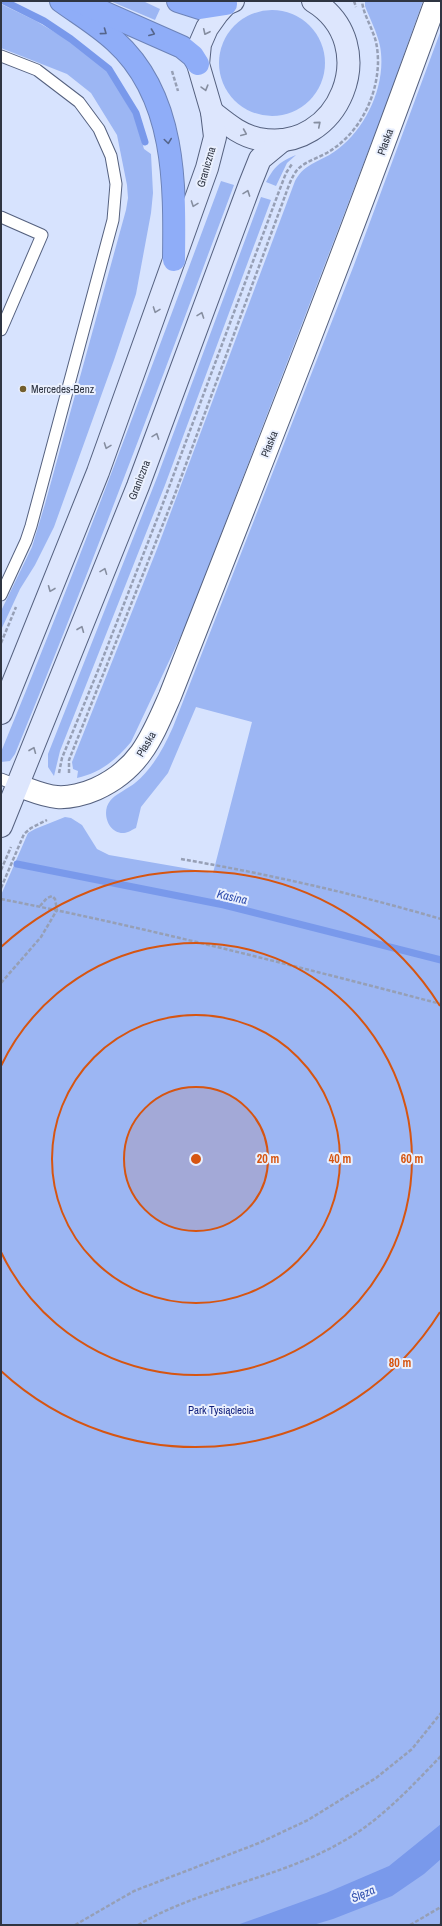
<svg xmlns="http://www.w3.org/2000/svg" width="442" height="1926" viewBox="0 0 442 1926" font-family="'Archivo Narrow',sans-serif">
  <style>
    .green { fill: #9cb6f3 }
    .water { fill: #7999eb }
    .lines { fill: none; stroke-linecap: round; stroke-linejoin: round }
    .stream { stroke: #7999eb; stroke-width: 7 }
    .service-casing { stroke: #55617f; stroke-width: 13 }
    .minor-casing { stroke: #55617f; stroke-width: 24 }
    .secondary-casing { stroke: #55617f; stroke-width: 24 }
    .motorway-casing { stroke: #6d83b8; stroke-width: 24 }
    .path { stroke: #969fb5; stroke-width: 2.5; stroke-dasharray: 4 2; stroke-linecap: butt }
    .service { stroke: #fff; stroke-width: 11 }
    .minor { stroke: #fff; stroke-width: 22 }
    .secondary { stroke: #dde6fd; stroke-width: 22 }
    .motorway { stroke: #8fadf8; stroke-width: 22 }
    .oneway { stroke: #55658b }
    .oneway2 { stroke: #868ea0 }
    .ring { fill: none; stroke: #d65511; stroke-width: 2 }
    .poi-dot { fill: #735e2d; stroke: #eaf0fe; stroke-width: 1.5 }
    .labels { text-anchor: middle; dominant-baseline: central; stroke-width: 4; stroke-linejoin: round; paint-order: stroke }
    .street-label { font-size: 11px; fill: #2f3542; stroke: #eaf0fe }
    .poi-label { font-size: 11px; fill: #2f3542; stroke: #eaf0fe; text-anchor: start }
    .park-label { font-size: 11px; fill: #0e1d7b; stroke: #eaf0fe }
    .water-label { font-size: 12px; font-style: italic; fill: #2f4dad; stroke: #eaf0fe }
    .centre { fill: #d65511; stroke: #eaf0fe; stroke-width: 2 }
    .ring-label { font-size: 12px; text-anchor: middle; font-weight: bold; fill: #d65511; stroke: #eaf0fe; stroke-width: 4; stroke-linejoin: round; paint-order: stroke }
  </style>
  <rect width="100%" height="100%" fill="#d7e3fe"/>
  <g class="green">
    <path d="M110,1h33l17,8 -5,11z"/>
    <path d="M365,1h58l-37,104 -199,518 -56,119c-15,18 -31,31 -54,36l1,-7 -5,-2 -1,-7 85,-213 138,-368c10,-19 27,-19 43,-32 29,-22 49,-66 42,-103 -3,-14 -10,-27 -15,-40z"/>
    <path d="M1,4l35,17 42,25 30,25 27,47 9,31 7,5 2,39 -2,20 -15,81 -22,66 -60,167 -19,38 -15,24 -19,41v-19l31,-64 13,-43 81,-294 2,-12 -1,-13 -10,-50 -26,-42 -24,-19 -66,-26z"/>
    <circle cx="272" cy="63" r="53"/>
    <path d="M441,30v1895h-440v-1030l27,-62 7,-4 30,-12 6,1 11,7 15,24 12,6 104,18 39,-151 -56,-15 -28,66 -27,34 -5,21c-3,1 -8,5 -12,5 -16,1 -23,-21 -14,-32 4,-6 19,-13 25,-18 18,-15 28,-34 38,-56l181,-462z"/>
    <path d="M296,155l-9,8 -11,23 -10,-4c9,-16 13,-20 30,-27z"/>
    <path d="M221,181l13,4c-71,191 -142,381 -219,569l-5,7 -9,1v-10c78,-189 149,-380 220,-571z"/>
    <path d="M261,197l10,3 -106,285 -105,266 -6,25 -6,-9v-13l110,-279z"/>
  </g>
  <path class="water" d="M441,1824v35l-17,15 -32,22 -59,23 -20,6h-76l89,-32 63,-27z"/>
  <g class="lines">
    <g class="stream">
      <path d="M4,1l40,20 27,18 38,30 27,44 9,29"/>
      <path d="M17,864l207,41 217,55"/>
    </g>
    <defs>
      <g id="service">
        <path d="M1,56l36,14 42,32 20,27 12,27 5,28 -3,36 -82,306 -5,15 -25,54"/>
        <path d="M1,217l41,18 -41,95"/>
        <path d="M1,779l18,7"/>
      </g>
      <path id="minor" d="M19,786c12,4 25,10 38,11 12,1 28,-3 39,-8 44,-20 56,-52 74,-93 91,-231 182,-462 266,-695"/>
      <g id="secondary">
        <path d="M212,112c14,11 29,24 47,27 80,16 125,-95 54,-138"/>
        <path d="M1,713l97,-241 109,-304 8,-31 -3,-25 -14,-48 2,-20 7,-16 10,-14 9,-10 7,-3"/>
        <path d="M1,826l137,-340 112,-302 10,-25 23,-19"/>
      </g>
      <g id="motorway">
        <path d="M61,1c18,13 38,25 54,40 61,55 60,143 59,219"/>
        <path d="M78,1l104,46 11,9 5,8"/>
        <path d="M178,1l22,7 26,-4"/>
      </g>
    </defs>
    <use href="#service" class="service-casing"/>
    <use href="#minor" class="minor-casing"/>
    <use href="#secondary" class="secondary-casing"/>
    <use href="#motorway" class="motorway-casing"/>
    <g class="path">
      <path d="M354,1l2,6"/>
      <path d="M172,71l6,20"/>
      <path d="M1,643l15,-36"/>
      <path d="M59,773l3,-15 37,-90 60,-154 119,-320 8,-21 6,-9"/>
      <path d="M69,773v-13l106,-266 110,-298c3,-8 7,-21 13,-27 8,-8 23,-12 32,-18 30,-19 47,-54 48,-88 0,-10 -1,-21 -5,-30 -4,-11 -10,-21 -11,-32"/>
      <path d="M181,859c87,15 175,35 260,60"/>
      <path d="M1,870l10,-23"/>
      <path d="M1,888l23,-54 7,-6 16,-8"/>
      <path d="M1,899c148,29 294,67 440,105"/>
      <path d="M1,983l40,-46 16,-27 -2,-11 -3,-3 -5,2 -7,8"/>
      <path d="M75,1925l59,-34 125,-48 49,-23 68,-42 36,-29 29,-36"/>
      <path d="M138,1925c63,-37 139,-46 202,-82 39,-21 70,-55 101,-87"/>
      <path d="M410,1925l31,-18"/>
      <path d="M440,1925l1,-2"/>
    </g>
    <use href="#service" class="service"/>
    <use href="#minor" class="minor"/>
    <use href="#secondary" class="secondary"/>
    <use href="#motorway" class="motorway"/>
  </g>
  <defs><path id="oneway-chevron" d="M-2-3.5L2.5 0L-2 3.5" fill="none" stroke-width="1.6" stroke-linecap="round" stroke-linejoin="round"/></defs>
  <g class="oneway">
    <use href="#oneway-chevron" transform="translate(104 32) rotate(36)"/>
    <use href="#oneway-chevron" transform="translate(152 33) rotate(21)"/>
    <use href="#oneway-chevron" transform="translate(168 141) rotate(82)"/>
  </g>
  <g class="oneway2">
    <use href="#oneway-chevron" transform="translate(206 32) rotate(115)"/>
    <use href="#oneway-chevron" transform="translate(205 88) rotate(74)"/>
    <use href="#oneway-chevron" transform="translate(318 124) rotate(-40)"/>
    <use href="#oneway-chevron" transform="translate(244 133) rotate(23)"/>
    <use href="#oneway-chevron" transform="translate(247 193) rotate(-70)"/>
    <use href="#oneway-chevron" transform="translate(194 204) rotate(110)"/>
    <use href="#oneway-chevron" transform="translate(156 310) rotate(110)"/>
    <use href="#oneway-chevron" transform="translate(201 315) rotate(-70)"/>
    <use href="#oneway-chevron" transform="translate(156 436) rotate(-70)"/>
    <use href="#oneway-chevron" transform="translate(107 446) rotate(110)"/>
    <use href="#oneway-chevron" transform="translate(104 571) rotate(-69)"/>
    <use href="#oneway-chevron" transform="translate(51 589) rotate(112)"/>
    <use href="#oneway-chevron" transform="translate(81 629) rotate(-68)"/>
    <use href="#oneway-chevron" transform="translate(33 750) rotate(-68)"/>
  </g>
  <circle cx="196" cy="1159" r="72" fill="#d65511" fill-opacity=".12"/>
  <g class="ring">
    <circle cx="196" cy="1159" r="72"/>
    <circle cx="196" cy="1159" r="144"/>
    <path d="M1 1066A216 216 0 1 1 1 1252"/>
    <path d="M440 1312A288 288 0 0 1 1 1371M1 947A288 288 0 0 1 440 1006"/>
  </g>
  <circle class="poi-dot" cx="23" cy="389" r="4"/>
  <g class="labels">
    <g class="street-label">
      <text transform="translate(385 142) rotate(-70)">Płaska</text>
      <text transform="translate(206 167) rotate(-74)">Graniczna</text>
      <text transform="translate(269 444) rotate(-68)">Płaska</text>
      <text transform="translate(139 480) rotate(-69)">Graniczna</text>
      <text transform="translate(146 744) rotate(-59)">Płaska</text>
    </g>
    <g class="poi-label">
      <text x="31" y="389">Mercedes-Benz</text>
    </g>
    <g class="park-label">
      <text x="221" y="1410">Park Tysiąclecia</text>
    </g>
    <g class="water-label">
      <text transform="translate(232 897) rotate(13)">Kasina</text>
      <text transform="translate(363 1894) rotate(-23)">Ślęza</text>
    </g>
  </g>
  <circle cx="196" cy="1159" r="6" class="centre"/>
  <g class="ring-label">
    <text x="268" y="1163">20 m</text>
    <text x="340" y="1163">40 m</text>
    <text x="412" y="1163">60 m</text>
    <text x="400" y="1367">80 m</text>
  </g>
  <rect width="442" height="1926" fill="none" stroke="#2f3542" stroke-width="4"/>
</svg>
